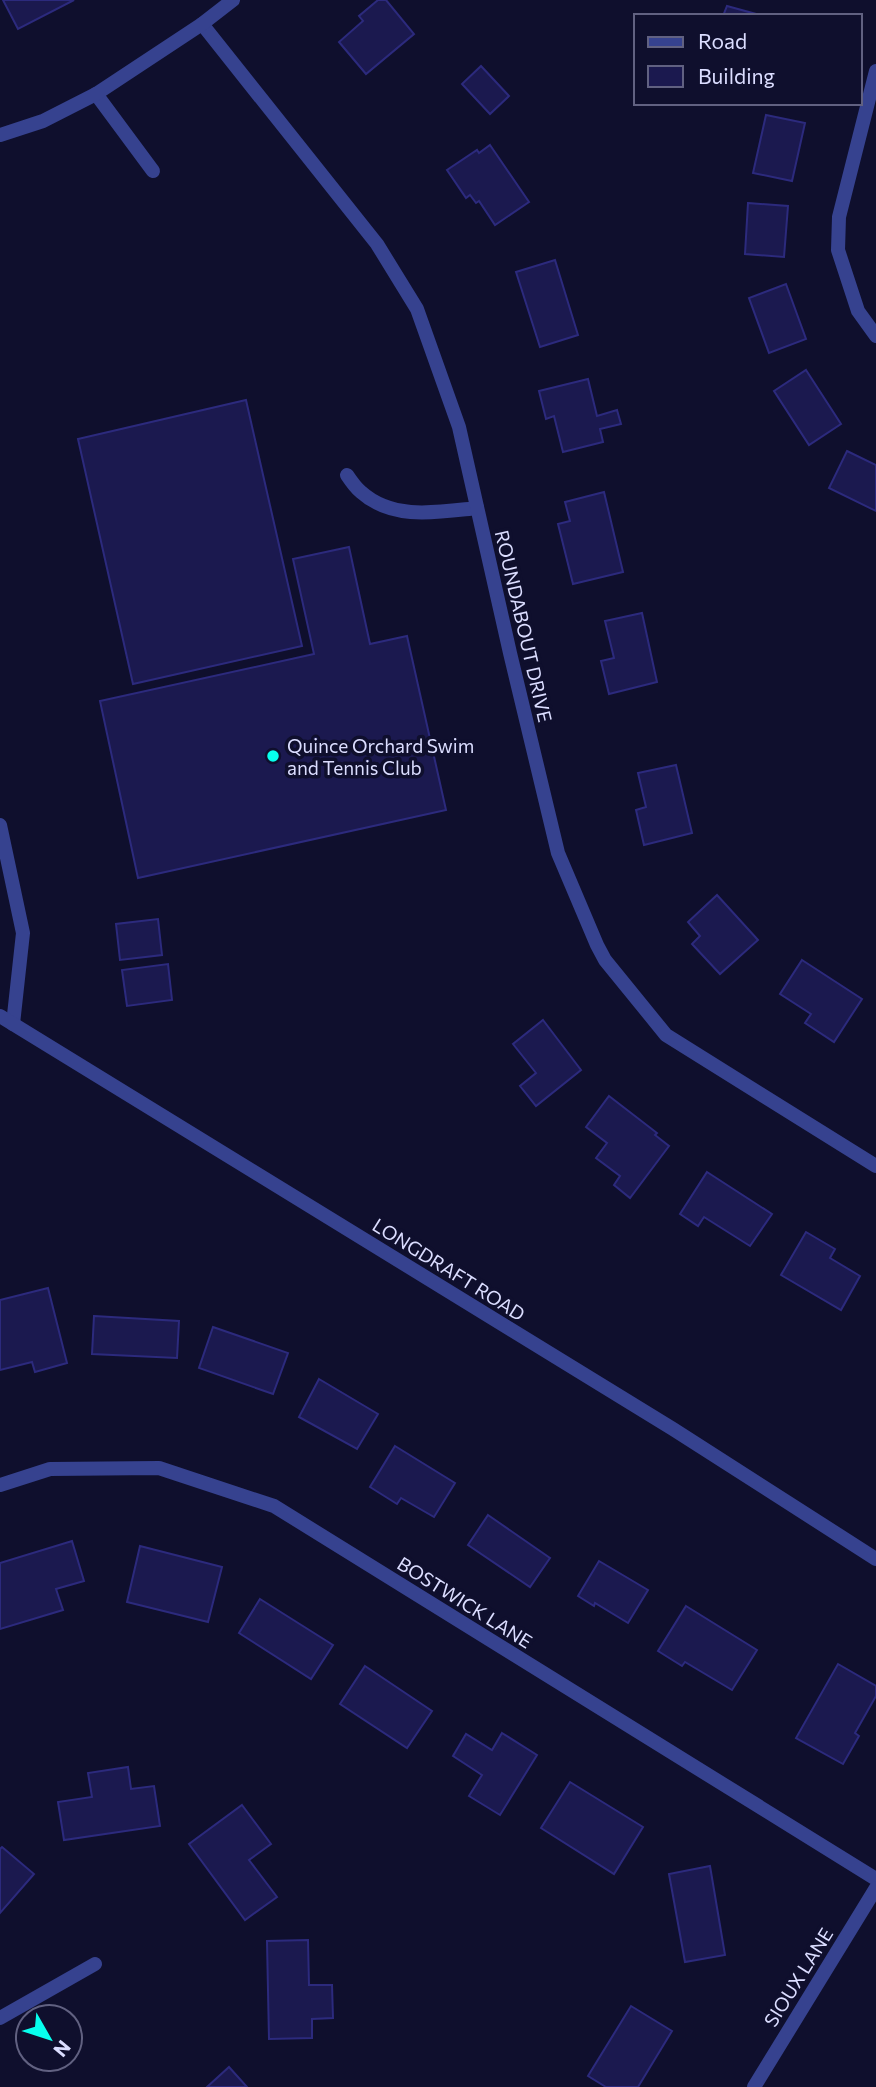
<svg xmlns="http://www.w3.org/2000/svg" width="876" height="2087" viewBox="0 0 876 2087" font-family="Commissioner,sans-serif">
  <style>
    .building { fill: #1b194f; stroke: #2c2a7d; stroke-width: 2 }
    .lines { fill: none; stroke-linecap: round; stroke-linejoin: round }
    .service { stroke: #36428f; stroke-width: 14 }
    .minor { stroke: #36428f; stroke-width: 14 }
    .tertiary { stroke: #36428f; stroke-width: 14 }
    .poi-dot { fill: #07ffee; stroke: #0f0f2d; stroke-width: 2.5 }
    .labels { text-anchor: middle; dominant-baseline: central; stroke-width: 7; stroke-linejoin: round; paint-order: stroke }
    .street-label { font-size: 19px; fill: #dbddff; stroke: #0f0f2d }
    .poi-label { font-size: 19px; fill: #dbddff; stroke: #0f0f2d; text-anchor: start }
  </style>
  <rect width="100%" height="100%" fill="#0f0f2d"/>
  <g class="building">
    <path d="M3,0h71l-56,29z"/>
    <path d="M378,0h8l28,34 -48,40 -27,-32 24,-21 -4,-5z"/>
    <path d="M727,6l29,8 -1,2h-32z"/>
    <path d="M481,66l28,30 -19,18 -28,-30z"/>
    <path d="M766,115l39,8 -13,58 -39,-8z"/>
    <path d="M490,145l39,57 -34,23 -16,-24 -3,2 -6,-8 -4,3 -19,-28 30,-20 2,3z"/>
    <path d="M748,203l40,3 -4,51 -39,-3z"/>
    <path d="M555,260l23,75 -38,12 -24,-75z"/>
    <path d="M786,284l20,55 -37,14 -20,-55z"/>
    <path d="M806,370l35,54 -32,21 -35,-54z"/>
    <path d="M588,379l9,37 20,-6 4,14 -21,5 3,13 -40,10 -9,-36 -8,3 -7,-28z"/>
    <path d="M246,400l56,246 -169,38 -55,-245z"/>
    <path d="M847,451l29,14v46l-47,-23z"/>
    <path d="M604,492l19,80 -50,12 -15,-60 12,-3 -5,-19z"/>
    <path d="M349,547l21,97 37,-8 39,174 -308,68 -38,-177 214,-47 -21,-95z"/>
    <path d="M642,613l15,69 -48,12 -8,-33 13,-3 -9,-37z"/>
    <path d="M676,765l16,68 -48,12 -8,-35 10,-3 -8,-34z"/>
    <path d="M717,895l41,45 -38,34 -28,-30 8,-8 -12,-14z"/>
    <path d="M158,919l4,36 -42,5 -4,-36z"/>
    <path d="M802,960l60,39 -28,43 -29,-19 6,-9 -31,-20z"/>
    <path d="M168,964l4,36 -45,6 -5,-36z"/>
    <path d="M543,1020l38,50 -45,36 -16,-20 16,-13 -23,-29z"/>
    <path d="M609,1096l48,37 -2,2 14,11 -39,52 -16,-13 6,-9 -24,-18 11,-15 -21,-16z"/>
    <path d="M707,1172l65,42 -22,32 -46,-29 -6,9 -18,-12z"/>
    <path d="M806,1232l29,17 -5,9 30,18 -19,34 -60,-35z"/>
    <path d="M48,1288l19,75 -32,9 -3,-10 -32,8v-70z"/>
    <path d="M94,1316l85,5 -2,37 -85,-4z"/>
    <path d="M213,1327l75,26 -15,41 -74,-26z"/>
    <path d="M319,1379l59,35 -21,35 -58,-32z"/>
    <path d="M395,1446l60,37 -21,34 -33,-19 -4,6 -27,-17z"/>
    <path d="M488,1515l62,43 -20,29 -62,-42z"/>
    <path d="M72,1541l12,40 -28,8 7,21 -63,19v-66z"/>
    <path d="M140,1546l82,21 -14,55 -81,-20z"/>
    <path d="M599,1561l49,29 -20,33 -33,-20 -1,3 -16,-10z"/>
    <path d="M260,1599l73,46 -22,34 -72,-46z"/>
    <path d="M686,1606l71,44 -25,40 -47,-28 -3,4 -24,-15z"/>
    <path d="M838,1664l38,22v10l-21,37 4,3 -16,28 -47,-26z"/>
    <path d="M365,1666l67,45 -25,37 -67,-44z"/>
    <path d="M502,1733l35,22 -37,60 -31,-19 13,-21 -29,-19 13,-22 26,16z"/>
    <path d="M128,1767l3,22 23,-3 6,40 -96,14 -6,-38 34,-5 -4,-24z"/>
    <path d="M570,1782l73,45 -29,47 -73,-46z"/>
    <path d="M242,1805l29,39 -22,16 28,37 -32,23 -56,-76z"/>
    <path d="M2,1847l32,27 -34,39v-64z"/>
    <path d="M710,1866l15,89 -40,7 -16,-88z"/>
    <path d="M308,1940l1,45h23l1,33 -21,1v19l-43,1 -2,-98z"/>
    <path d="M631,2006l41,25 -34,56h-32l-18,-11z"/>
    <path d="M229,2067l18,20h-40z"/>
  </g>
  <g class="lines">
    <g class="service">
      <path d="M96,94l57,77"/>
      <path d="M347,475c4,6 9,13 14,17 32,29 78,20 116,16"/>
      <path d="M0,825l23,108 -10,91"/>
    </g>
    <g class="minor">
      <path d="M202,24l175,220 40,65 42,118 51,226 48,200 39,92 8,15 61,75 210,131"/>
      <path d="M876,71l-37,146 -1,33 20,61 18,25"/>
      <path d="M0,135l43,-14 53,-27 106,-70 31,-24"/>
      <path d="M0,1485l50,-16 109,-1 115,38 602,373"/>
      <path d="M0,2018l95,-54"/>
      <path d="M754,2087l122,-199"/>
    </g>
    <path class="tertiary" d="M0,1016l673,413 203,130"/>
  </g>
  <circle class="poi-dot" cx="273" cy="756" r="7"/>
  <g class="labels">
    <g class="street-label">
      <text transform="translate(524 626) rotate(77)">ROUNDABOUT DRIVE</text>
      <text transform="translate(449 1269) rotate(32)">LONGDRAFT ROAD</text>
      <text transform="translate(465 1602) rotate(32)">BOSTWICK LANE</text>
      <text transform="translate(798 1977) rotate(-58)">SIOUX LANE</text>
    </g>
    <g class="poi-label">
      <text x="287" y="745">Quince Orchard Swim<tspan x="287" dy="22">and Tennis Club</tspan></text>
    </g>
  </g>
  <rect x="634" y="14" width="228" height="91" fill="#0f0f2d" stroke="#616181" stroke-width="2"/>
  <rect x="648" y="37" width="35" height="10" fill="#36428f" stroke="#616181" stroke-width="2"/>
  <text x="698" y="49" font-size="21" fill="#dbddff">Road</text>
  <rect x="648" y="66" width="35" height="21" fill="#1b194f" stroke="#616181" stroke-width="2"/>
  <text x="698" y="84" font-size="21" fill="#dbddff">Building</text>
  <g transform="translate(49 2038) rotate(129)"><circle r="33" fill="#0f0f2d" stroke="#616181" stroke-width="2"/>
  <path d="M0-5L12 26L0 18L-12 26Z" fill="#07ffee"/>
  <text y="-10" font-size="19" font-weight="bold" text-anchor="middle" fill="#dbddff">N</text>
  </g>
</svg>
